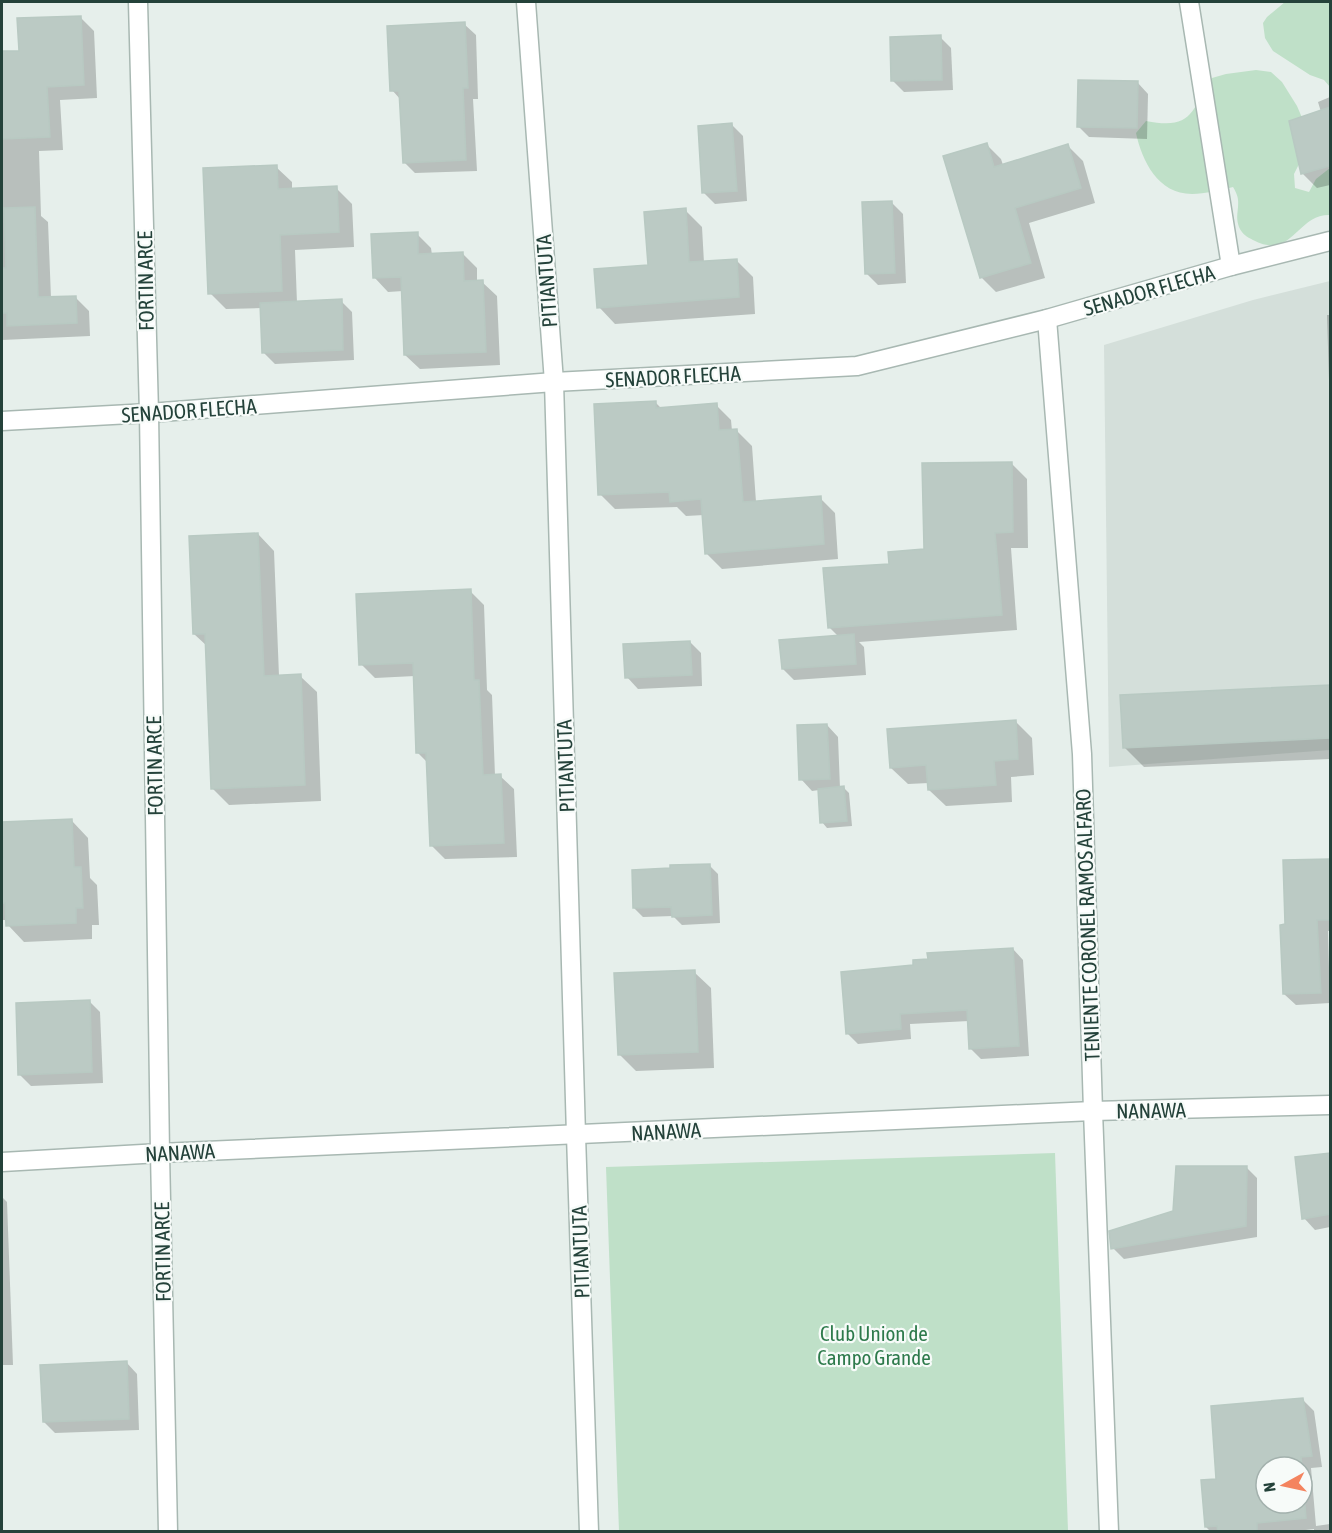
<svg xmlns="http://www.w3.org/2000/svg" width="1332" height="1533" viewBox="0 0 1332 1533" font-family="'Asap Condensed',sans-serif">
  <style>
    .built { fill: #d4dfda }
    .green { fill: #bfe0c8 }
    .shadow { fill: #0003; fill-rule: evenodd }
    .building { fill: #bbcac4; stroke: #b8c9c2; stroke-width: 1.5 }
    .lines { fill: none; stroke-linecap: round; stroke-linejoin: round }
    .minor-casing { stroke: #a8b8b2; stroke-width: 21 }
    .minor { stroke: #fff; stroke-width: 18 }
    .labels { text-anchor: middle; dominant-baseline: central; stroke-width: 4.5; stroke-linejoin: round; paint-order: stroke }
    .street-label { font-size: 21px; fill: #24423a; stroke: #f7fbf9 }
    .park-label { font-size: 21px; fill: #2d7a4b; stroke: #f7fbf9 }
  </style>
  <rect width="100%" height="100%" fill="#e6efeb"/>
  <path class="built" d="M1330,281v469l-221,17 -5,-422 149,-45z"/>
  <g class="green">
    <path d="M1285,2h45v85l-6,-7 -14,-5 -37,-24 -8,-13 -2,-15 4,-6z"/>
    <path d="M1256,70l15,2 11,10 15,24 6,14 -3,42 -6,12 1,14 14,4 7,-13 14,-11v47c-34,-1 -37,46 -77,25 -6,-3 -11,-6 -14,-13 -4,-11 0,-17 -1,-27 0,-4 -3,-10 -5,-13 -13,3 -28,7 -41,7 -34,0 -50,-33 -56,-61l10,-12c46,9 45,-9 66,-43l14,-4z"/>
    <path d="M1055,1153l13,378h-449l-13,-364z"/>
  </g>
  <g class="shadow">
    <path d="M81,18l13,13 3,67 -37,2 3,50 -24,1 2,65 7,6 3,76 24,-1 14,14 1,25 -88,4v-287l18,-1z"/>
    <path d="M464,24l12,11 2,64h-5l4,72 -62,2 -11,-11 -3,-62 -9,-10z"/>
    <path d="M940,37l11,11 2,42 -49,2 -11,-11z"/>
    <path d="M1137,82l11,12 -1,45 -58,-2 -11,-11z"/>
    <path d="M1330,97v88l-13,3 -15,-15 19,-61 -3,-10z"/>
    <path d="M731,124l12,12 4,65 -32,3 -11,-11z"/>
    <path d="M986,144l15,15 2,6 65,-19 15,15 12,42 -66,20 16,55 -49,14 -15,-15z"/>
    <path d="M276,167l16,15v8l44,-2 16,16 2,43 -59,3 2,53 44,-2 11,11 2,48 -79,4 -11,-11 -2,-45 -36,1 -16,-16z"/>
    <path d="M892,203l11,11 3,69 -28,2 -11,-11z"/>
    <path d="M685,210l17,17 2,36 32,-3 17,17 2,37 -140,10 -16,-17 50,-40z"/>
    <path d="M417,234l14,14 1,7 31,-1 14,14v14h5l15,14 3,69 -80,4 -15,-14 -2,-64 -15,1 -14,-15z"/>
    <path d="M1327,315h3v99z"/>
    <path d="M655,402l7,7 54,-4 15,15 1,11h5l15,15 4,56 64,-4 15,15 3,46 -116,10 -15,-15 -3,-39 -18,1 -9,-9 -62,2 -15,-15z"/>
    <path d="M1011,463l16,16 1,69h-17l6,82 -158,12 5,5 2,28 -72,5 -11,-11 56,-32 -10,-10 62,-62 34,-15z"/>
    <path d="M258,534l16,17 5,125h21l17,16 4,109 -92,4 -17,-17 -5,-142 -13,-12z"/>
    <path d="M470,591l14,14 3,85 5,5 3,81h5l14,13 3,68 -72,2 -13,-13 -4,-83 -10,-10 -3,-77 -40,2 -14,-14z"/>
    <path d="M690,642l11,11 1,33 -64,3 -11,-12z"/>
    <path d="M1330,687v72l-186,8 -20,-20 -2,-50z"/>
    <path d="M1015,721l17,17 2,37 -23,2 1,25 -66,4 -17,-16v-7l-21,1 -17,-16z"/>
    <path d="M827,725l11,12 2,51h4l5,5 3,33 -25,2 -5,-6 -3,-32 -7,1 -11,-12z"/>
    <path d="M72,821l16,17 2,40 7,7 2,40h-7v14l-68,3 -16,-17 -1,-5h-5v-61h3z"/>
    <path d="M1330,860v71h-2l2,72 -34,2 -12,-11 3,-68 -2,-64z"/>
    <path d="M709,865l9,9 2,49 -38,2 -9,-9 -30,1 -9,-9z"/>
    <path d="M1013,949l10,11 6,96 -48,3 -11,-11 -1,-27 -59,3 1,15 -53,5 -11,-11 68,-66 14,-6z"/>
    <path d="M694,972l17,16 3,80 -78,3 -17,-17z"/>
    <path d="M89,1001l11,11 3,71 -72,3 -11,-11z"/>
    <path d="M1330,1155v72l-15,3 -11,-12 -7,-59z"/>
    <path d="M1246,1167l11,11v59l-133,22 -11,-11 62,-36z"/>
    <path d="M2,1197l5,5 6,163h-11z"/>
    <path d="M126,1362l11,12 2,56 -84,3 -11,-11z"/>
    <path d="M1303,1400l11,11 8,56 -11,1 5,58 14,-2v8h-16v-3l-25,3h-78l-5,-5 11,-47zM1266,1467h36v36h-36z"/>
  </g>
  <g class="building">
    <path d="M81,16l3,69 -37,2 3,50 -48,2v-88h17l-2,-33z"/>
    <path d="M465,22l3,66h-5l3,72 -63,3 -4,-72h-9l-3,-65z"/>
    <path d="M941,35l1,45 -51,1 -1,-44z"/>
    <path d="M1078,80l60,1 -1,47 -60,-1z"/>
    <path d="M1330,107v59l-29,8 -12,-53z"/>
    <path d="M732,123l5,68 -35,2 -4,-67z"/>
    <path d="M987,143l7,24 74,-23 13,44 -66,20 16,55 -51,15 -37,-122z"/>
    <path d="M277,165l1,24 59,-3 2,46 -59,3 2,56 -74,3 -5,-126z"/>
    <path d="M892,201l3,72 -30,1 -3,-72z"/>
    <path d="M35,207l3,90 38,-1 1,27 -70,3v-13h-5v-45h4l-2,-60z"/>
    <path d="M686,208l3,54 48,-3 2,38 -142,11 -3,-39 54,-4 -4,-53z"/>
    <path d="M418,232v22l45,-2 1,29 19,-1 3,72 -82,3 -3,-78 -28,1 -2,-44z"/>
    <path d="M342,299l1,51 -81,3 -2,-50z"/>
    <path d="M656,401v7l61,-5 2,27 18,-1 6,73 78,-6 3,48 -119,10 -4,-55 -31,3 -1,-10 -71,3 -4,-91z"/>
    <path d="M1012,462l1,70 -18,1 7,82 -174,13 -5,-60 66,-4 -1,-12 36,-3 -2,-86z"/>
    <path d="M258,533l6,143 37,-2 4,111 -94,4 -6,-155h-12l-4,-98z"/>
    <path d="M471,589l3,91h5l4,95 18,-1 3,69 -74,3 -4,-93h-10l-3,-90 -54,2 -3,-71z"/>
    <path d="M854,634l2,30 -74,5 -3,-29z"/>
    <path d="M690,641l2,34 -67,3 -2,-34z"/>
    <path d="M1330,685v53l-207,10 -3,-53z"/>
    <path d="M1016,720l2,39 -24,2 2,24 -68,5 -2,-25 -36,3 -3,-39z"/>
    <path d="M827,724l3,55 -31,1 -2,-55z"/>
    <path d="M844,786l3,35 -27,2 -2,-34z"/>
    <path d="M72,819l2,48h7l2,41h-7v15l-70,3 -1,-23h-3v-45h1l-1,-36z"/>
    <path d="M1330,859v61h-13l4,73 -38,1 -3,-69 5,-1 -2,-64z"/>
    <path d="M710,864l2,51 -40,2 -1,-10 -38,1 -1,-38 38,-2v-3z"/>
    <path d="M1013,948l6,98 -50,3 -2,-39 -67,4 1,15 -55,5 -5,-62 72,-7v-5l15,-1 -1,-6z"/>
    <path d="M695,970l3,82 -80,3 -4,-82z"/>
    <path d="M90,1000l2,72 -74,3 -2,-72z"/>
    <path d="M1330,1153v61l-28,5 -7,-62z"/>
    <path d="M1176,1166h71l-1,60 -135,23 -2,-18 64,-20z"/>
    <path d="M127,1361l2,58 -86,3 -3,-57z"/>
    <path d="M1303,1398l9,58 -11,1 1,10h-36v36h36v-31l4,46 -49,5v9h-39l-1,-6 -12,1 -4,-47 15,-1 -5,-73z"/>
  </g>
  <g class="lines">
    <defs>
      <g id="minor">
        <path d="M138,2l11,411 11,740 8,379"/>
        <path d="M526,2l28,380 22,753 13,397"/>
        <path d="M1189,2l42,264"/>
        <path d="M1047,319l35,435 11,357 16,421"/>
        <path d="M2,421l147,-8 405,-31 303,-16 190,-47 184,-53 99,-25"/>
        <path d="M2,1162l158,-9 933,-42 237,-6"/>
      </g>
    </defs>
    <use href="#minor" class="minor-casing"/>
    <use href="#minor" class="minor"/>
  </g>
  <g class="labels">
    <g class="street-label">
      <text transform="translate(145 281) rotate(-91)">FORTIN ARCE</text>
      <text transform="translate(546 281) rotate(-94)">PITIANTUTA</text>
      <text transform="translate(1149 290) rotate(-16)">SENADOR FLECHA</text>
      <text transform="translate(673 376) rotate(-3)">SENADOR FLECHA</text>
      <text transform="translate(189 410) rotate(-4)">SENADOR FLECHA</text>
      <text transform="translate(154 766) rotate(-91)">FORTIN ARCE</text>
      <text transform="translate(565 766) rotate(-92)">PITIANTUTA</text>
      <text transform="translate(1087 925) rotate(-92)">TENIENTE CORONEL RAMOS ALFARO</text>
      <text transform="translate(1151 1110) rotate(-1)">NANAWA</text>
      <text transform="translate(666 1131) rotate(-3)">NANAWA</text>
      <text transform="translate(180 1152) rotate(-3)">NANAWA</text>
      <text transform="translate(162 1252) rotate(-91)">FORTIN ARCE</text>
      <text transform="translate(580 1252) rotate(-92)">PITIANTUTA</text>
    </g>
    <g class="park-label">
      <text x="874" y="1333">Club Union de<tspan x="874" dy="24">Campo Grande</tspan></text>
    </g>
  </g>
  <rect width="1332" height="1533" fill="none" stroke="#24423a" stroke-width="6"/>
  <g transform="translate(1284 1485) rotate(262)"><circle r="28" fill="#f7fbf9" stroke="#a3b1ad" stroke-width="1.5"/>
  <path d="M0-4.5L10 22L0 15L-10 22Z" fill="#f4845f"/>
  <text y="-9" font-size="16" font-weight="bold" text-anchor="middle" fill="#24423a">N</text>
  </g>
</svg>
